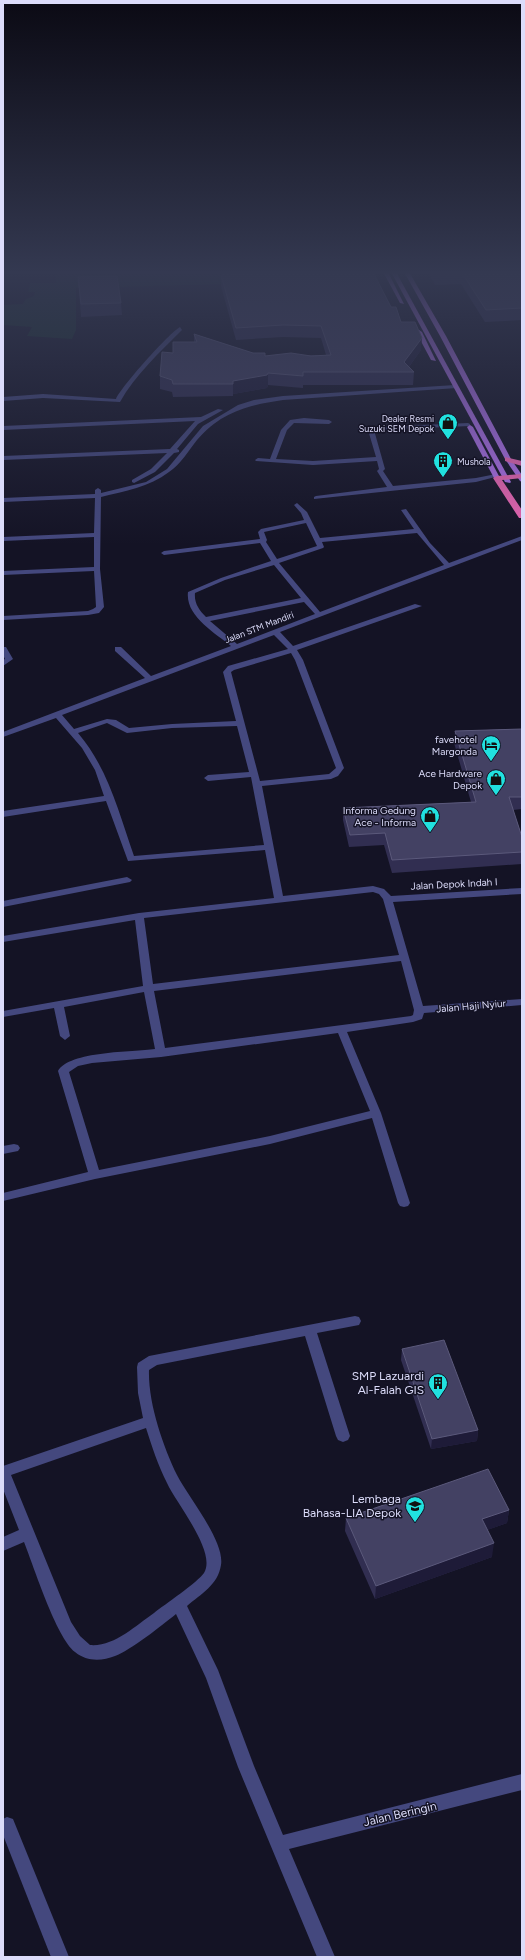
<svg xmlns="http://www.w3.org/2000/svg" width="525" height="1960" viewBox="0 0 525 1960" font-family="Figtree,sans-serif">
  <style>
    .green { fill: #172f2b }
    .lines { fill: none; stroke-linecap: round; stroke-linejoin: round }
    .minor { fill: #44487e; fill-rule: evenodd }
    .major { fill: #b071ec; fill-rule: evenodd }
    .highway { fill: #eb67b5; fill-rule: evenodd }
    .wall { fill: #312e51 }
    .shaded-wall { fill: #1e1b38 }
    .building { fill: #434163; stroke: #5b597b }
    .labels { text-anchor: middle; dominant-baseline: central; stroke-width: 3; stroke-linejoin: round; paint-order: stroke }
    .far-poi-label { font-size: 9px; fill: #dcdcfa; stroke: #141325; text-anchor: end }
    .far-street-label { font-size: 9px; fill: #dcdcfa; stroke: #141325 }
    .poi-label { font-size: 10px; fill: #dcdcfa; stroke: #141325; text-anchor: end }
    .street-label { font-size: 10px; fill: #dcdcfa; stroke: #141325 }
    .near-poi-label { font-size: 12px; fill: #dcdcfa; stroke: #141325; text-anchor: end }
    .near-street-label { font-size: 12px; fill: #dcdcfa; stroke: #141325 }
  </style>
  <rect width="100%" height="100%" fill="#141325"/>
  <path class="green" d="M17,270h258l-7,13 -192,5v42l-4,9 -45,-3 5,-9 -29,-2v-20l20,-1 3,-5 8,-3 1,-4h-7l2,-9h26v-10l-40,-1z"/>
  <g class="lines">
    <g class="minor">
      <path d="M180,327l2,3c-22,22 -47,45 -62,72l-77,-4 -40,3v-4l40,-3 73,5c5,-12 53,-66 64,-72z"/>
      <path d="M455,385l2,1v2l-174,12c-35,5 -62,12 -86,40 -8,10 -17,25 -28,32 -20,15 -44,19 -68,25l-1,72 4,38 -5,6 -11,2 -85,5v-4l85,-5 5,-2 3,-2 -2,-36 -91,4v-4l91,-4v-30l-91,4v-4l91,-4 1,-35 -92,4v-4l92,-4v-4l3,-2 3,2v3l45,-11 21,-13 36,-43 35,-21 16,-5 29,-4z"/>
      <path d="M218,409l5,1 -25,14 -21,25 2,1v2l-5,1 -19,19 -21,11 -2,-1v-2l19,-11 16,-16 -164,7v-4l167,-7 25,-28 -192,9v-4l198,-9z"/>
      <path d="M304,418l25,2 3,2 -3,2 -35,-1 -7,7 -11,29 37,2 63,-4 -8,-27h-10v-2l110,-5 2,1v2l-96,4 11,39 -2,2 10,15 83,-8 20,-4 3,2 -23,6 -162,17v-2l2,-1 71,-9 -10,-16 2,-2 -2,-8 -64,4 -57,-4 -1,-1 3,-2 12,1 11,-29 9,-10z"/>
      <path d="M297,503l10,9 13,26 94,-9 -13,-19 5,-1 24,34 19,20 73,-27v4l-242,92 13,14 122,-42 7,2 -125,44 6,10 41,108 -6,8 -7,3 -69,7 21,110 90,-10 11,3 7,7 131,-8v6l-129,8 30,104 99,-7v6l-98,8 -2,6 -9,3 -66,10 34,81 29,90 -2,3 -4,1 -4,-1 -2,-3 -26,-85 -102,26 -175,35 -92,22v-8l85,-21 -30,-101c11,-20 75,-19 97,-22l-11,-57 -80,15 6,29 -5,4 -5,-4 -6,-28 -51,9v-6l140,-25 -8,-66 -132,22v-6l136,-23 135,-15 -9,-48 -137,11 -22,-60 -103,16v-6l101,-15 -9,-26 -13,-22 -26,-30 -53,19v-5l142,-54 -30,-27v-4h6l30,29 80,-30c-16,-13 -46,-30 -43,-54l33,-14 50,-17 -11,-18 -96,12 -3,-2 3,-2 96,-12 -2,-7 3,-3 43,-9 -3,-7 -7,-8zM306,523l11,23 -40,13 -11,-17 1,-2 -3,-8zM417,533l27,32 -124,47 -41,-49 44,-15 1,-1 -2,-5zM274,565l27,33 -95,19c-7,-7 -12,-14 -11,-24l30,-13zM304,602l11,12 -78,30 -27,-23zM274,635l14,14 -60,17 -5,6 13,49 -64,3 -43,4 -13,-8 -9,-1 -33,10 -12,-14zM291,653l4,7 41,108 -7,6 -69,7 -29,-109 3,-2zM107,723l20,10 45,-5 65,-2 12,46 -41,3 -4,3 4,3 43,-4 13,68 -130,11c-15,-43 -26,-88 -56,-123zM373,892l6,2 4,5 16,56 -246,29 -9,-66zM401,961l13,49 -1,5 -2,1 -246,32 -11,-57zM338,1033l32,78 -100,25 -171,34 -30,-98 9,-6 14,-3 69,-6z"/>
      <path d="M3,647h3l7,12 -10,7v-6l2,-1 -2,-4z"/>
      <path d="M127,877l5,3 -2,2 -127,25v-6z"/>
      <path d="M14,1144l4,1 2,3 -2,3 -15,3v-8z"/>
      <path d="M355,1316l4,1 2,4 -2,4 -42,8 33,103 -2,4 -5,2 -5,-2 -2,-4 -31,-100 -148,29 -8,5c-1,33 14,76 28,105 11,22 48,66 44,90 -3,20 -20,29 -34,41l31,64 36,96 29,69 239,-61v16l-233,59 46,108h-18l-79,-190 -32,-89 -30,-64c-15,12 -45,36 -61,42 -13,5 -28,6 -40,-4 -19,-15 -41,-85 -51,-110l-21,9v-14l16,-7 -16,-41v-23l140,-48 -5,-25 -1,-26 1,-4 11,-7zM146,1428c6,19 12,37 21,55 9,20 50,69 37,90 -6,9 -40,32 -50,40 -19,13 -40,34 -64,32l-10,-9 -9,-14 -60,-147z"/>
      <path d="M7,1817l6,2 56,138h-18l-48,-122v-16z"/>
    </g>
    <g class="major">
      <path d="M382,270h5l17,34 -4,-1z"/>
      <path d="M390,270h5l116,212 -1,1 -5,-1z"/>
      <path d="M403,270h5l38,66 65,123 11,16v7l-2,-1 -15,-22 -65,-123z"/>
      <path d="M419,330l3,2 14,29 -5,-1 -15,-28z"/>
      <path d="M470,425l3,2 27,51 -1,1 -5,-1 -27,-51z"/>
    </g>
    <g class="highway">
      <path d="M505,457l17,4v5l-17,-5z"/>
      <path d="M522,474v4l-20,2 20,30v8h-3l-26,-40 4,-2z"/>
    </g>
  </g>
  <g class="wall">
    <path d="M274,270h98l19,37 30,43 -12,17 5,5 -1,13h-110v3l-35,-3 -1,3 -34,6v2l-60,1 -1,-5 -12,-3v-13l13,-23 21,-11v-8l59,19h12v3l61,-1 -5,-17 -38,-1 -47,3 -15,-54v-11l53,-2z"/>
    <path d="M429,270h93v50l-37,2 -24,-38 -26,1 -6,-12z"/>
    <path d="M78,277l43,26 1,12 -41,2z"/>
    <path d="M522,729v80l-9,1 9,42v12l-130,9 -8,-28 -35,2 -6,-27v-12l128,-6 -17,-59 1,-12z"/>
    <path d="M402,1349l76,81 -1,11 -46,8 -30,-89z"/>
    <path d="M509,1510l-2,13 -20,7 5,27 -117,42 -30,-68 1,-13z"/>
  </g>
  <g class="shaded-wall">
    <path d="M422,338l-1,12 -16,22 -1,-10z"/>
    <path d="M268,373v12l-1,3 -34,6v-13z"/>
    <path d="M478,1430l-1,11 -46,8 1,-10z"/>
    <path d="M509,1510l-2,13 -28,10 3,-14z"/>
    <path d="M494,1543l-2,14 -117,42 1,-13z"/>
  </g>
  <g class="building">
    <path d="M277,270h95l19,37h5l5,15h14l7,16 -18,24 10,10h-111v4l-35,-3 -1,2 -34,6v3h-60l-1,-4 -12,-4 2,-24 11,1v-11h24l-3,-8 59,19h12v3l26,-3 20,3 20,-1 -10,-29 -38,-1 -47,3 -15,-53 57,-2z"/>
    <path d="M434,270h88v38l-36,2 -24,-37h-26z"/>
    <path d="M117,276l4,27 -40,1 -3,-27z"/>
    <path d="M522,729v68h-13l13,40v15l-130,8 -7,-27 -35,2 -7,-27 133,-6 -21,-71z"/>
    <path d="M444,1340l34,90 -46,9 -30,-90z"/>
    <path d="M488,1469l21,41 -27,9 12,24 -118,43 -30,-68z"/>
  </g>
  <linearGradient id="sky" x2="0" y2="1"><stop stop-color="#0b0a14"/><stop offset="0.5" stop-color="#343951"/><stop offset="1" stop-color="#343951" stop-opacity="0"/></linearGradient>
  <rect width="525" height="545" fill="url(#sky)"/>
  <defs>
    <symbol id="shop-pin" viewBox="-11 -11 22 30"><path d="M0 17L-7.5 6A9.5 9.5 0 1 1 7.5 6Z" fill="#21e1df" stroke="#141325"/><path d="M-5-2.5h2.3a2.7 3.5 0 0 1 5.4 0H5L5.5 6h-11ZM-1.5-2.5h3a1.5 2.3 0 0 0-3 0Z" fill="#111"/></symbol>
    <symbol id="building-pin" viewBox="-11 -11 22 30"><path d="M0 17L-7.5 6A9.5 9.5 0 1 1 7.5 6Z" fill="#21e1df" stroke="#141325"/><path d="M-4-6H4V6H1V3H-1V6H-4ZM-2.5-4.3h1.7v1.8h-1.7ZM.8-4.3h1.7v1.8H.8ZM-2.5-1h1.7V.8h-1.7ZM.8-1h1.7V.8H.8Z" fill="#111"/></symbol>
    <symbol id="hotel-pin" viewBox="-11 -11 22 30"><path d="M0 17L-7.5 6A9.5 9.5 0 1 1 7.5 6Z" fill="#21e1df" stroke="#141325"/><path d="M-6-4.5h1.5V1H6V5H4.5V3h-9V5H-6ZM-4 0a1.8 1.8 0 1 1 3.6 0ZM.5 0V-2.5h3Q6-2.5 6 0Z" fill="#111"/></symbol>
    <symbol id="school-pin" viewBox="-11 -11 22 30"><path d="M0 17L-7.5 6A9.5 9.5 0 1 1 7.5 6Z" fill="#21e1df" stroke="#141325"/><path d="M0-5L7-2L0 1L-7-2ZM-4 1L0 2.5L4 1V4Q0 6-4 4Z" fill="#111"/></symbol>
  </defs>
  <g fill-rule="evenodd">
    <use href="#shop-pin" x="437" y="412" width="22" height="30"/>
    <use href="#building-pin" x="432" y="450" width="22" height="30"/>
    <use href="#hotel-pin" x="480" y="734" width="22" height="30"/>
    <use href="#shop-pin" x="485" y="768" width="22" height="30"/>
    <use href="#shop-pin" x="419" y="805" width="22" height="30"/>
    <use href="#building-pin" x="427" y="1372" width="22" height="30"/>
    <use href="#school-pin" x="404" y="1495" width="22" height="30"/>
  </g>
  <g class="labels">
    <g class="far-poi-label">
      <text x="434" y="418">Dealer Resmi<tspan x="434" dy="10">Suzuki SEM Depok</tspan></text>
      <text x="457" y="461" text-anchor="start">Mushola</text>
    </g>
    <g class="far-street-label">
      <text transform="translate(259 627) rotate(-21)">Jalan STM Mandiri</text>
    </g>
    <g class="poi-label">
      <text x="477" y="739">favehotel<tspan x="477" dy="12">Margonda</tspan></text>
      <text x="482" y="773">Ace Hardware<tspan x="482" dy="12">Depok</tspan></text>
      <text x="416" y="810">Informa Gedung<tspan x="416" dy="12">Ace - Informa</tspan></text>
    </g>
    <g class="street-label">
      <text transform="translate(454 884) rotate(-3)">Jalan Depok Indah I</text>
      <text transform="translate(471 1006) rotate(-5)">Jalan Haji Nyiur</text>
    </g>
    <g class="near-poi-label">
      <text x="424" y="1376">SMP Lazuardi<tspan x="424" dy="14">Al-Falah GIS</tspan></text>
      <text x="401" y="1499">Lembaga<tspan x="401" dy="14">Bahasa-LIA Depok</tspan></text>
    </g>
    <g class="near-street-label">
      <text transform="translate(400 1814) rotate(-13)">Jalan Beringin</text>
    </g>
  </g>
  <rect width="525" height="1960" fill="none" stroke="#dcdcfa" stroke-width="8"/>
</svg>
